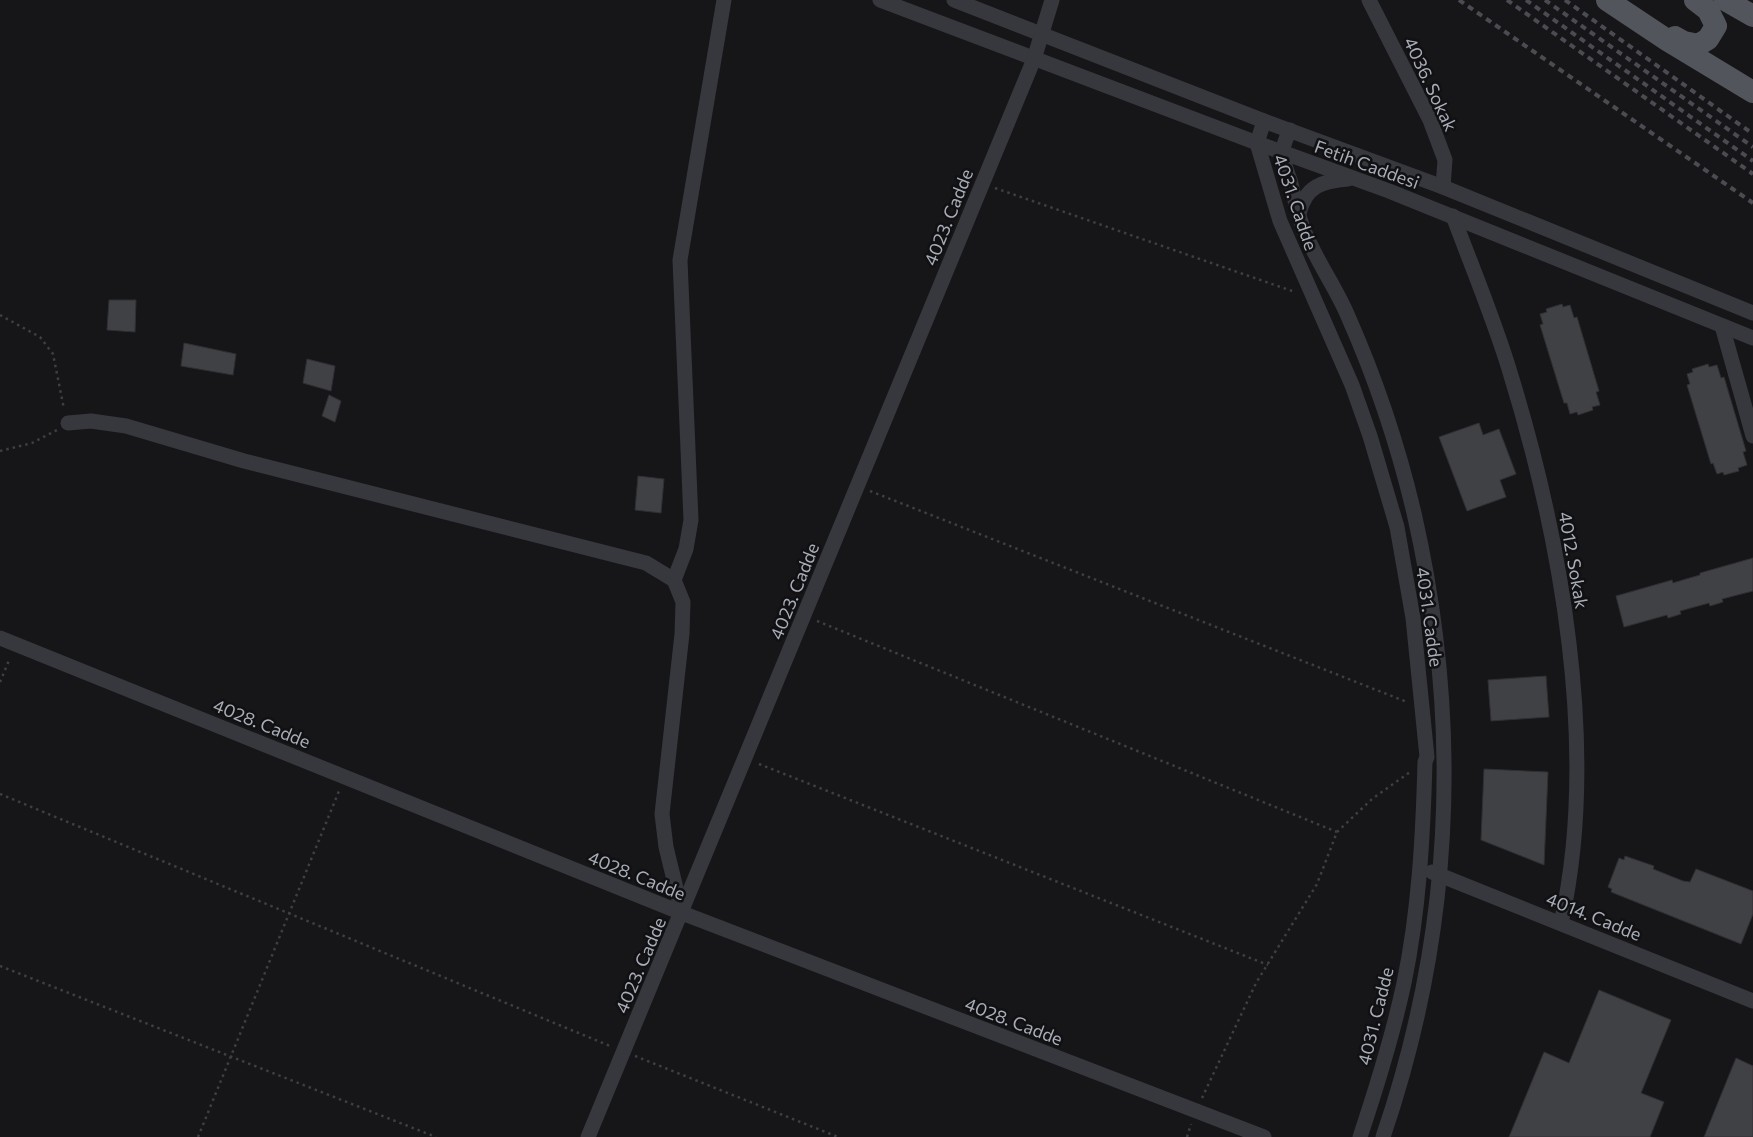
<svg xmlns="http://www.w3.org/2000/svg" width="1753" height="1137" viewBox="0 0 1753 1137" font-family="Commissioner,sans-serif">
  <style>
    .building { fill: #404145; stroke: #303034 }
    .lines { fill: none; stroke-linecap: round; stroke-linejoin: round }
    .path { stroke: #3d3f44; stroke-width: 2.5; stroke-dasharray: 2.5 4; stroke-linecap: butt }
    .street { stroke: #37383d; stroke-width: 15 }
    .primary { stroke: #53555c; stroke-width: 22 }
    .rail { stroke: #4a4c52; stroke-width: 4; stroke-dasharray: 6 5; stroke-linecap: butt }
    .labels { text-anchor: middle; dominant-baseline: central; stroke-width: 5; stroke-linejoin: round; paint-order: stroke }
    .street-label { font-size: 18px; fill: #a8adb8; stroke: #111113 }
  </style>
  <rect width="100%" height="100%" fill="#161618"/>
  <g class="building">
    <path d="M109,300h27l-1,32 -28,-2z"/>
    <path d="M1562,304l1,3 7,-2 4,13 3,-1 22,74 -3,1 4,13 -8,2 1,3 -15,5 -1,-3 -7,2 -3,-11h-3l-24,-78 3,-1 -3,-10 7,-2 -1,-3z"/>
    <path d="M184,343l52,11 -3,21 -52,-9z"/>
    <path d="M307,359l28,7 -4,25 -28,-8z"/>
    <path d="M1708,364l1,3 8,-2 4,13 3,-1 22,74 -3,1 4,13 -9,3 1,3 -15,4 -1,-3 -6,2 -4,-11 -2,1 -24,-79 3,-1 -3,-10 6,-2 -1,-3z"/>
    <path d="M329,395l12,6 -6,21 -13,-6z"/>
    <path d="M1479,423l4,12 16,-6 17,45 -16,6 6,17 -39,14 -28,-74z"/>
    <path d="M638,476l26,3 -3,34 -26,-3z"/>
    <path d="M1753,558v33l-31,8 1,3 -13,4 -1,-3 -29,8 1,3 -13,4 -1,-3 -43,12 -8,-31 56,-16 1,3 13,-4 14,-4v-2z"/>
    <path d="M1546,676l3,41 -58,4 -3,-41z"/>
    <path d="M1484,769l64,3 -4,93 -63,-25z"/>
    <path d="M1625,856l29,10 -1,3 30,12 7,1 6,-13 57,22v23l-12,30 -130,-52 1,-3 -4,-2 11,-29 5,2z"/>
    <path d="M1599,990l72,30 -30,73 23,9 -14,35h-141l35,-85 25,11z"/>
    <path d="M1736,1058l17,8v71h-49z"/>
  </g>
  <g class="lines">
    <g class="path">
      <path d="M995,188l300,104"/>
      <path d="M0,315l40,22 13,17 11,55"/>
      <path d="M0,451l32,-8 25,-13"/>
      <path d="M870,491l537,211"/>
      <path d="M817,621l520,211"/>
      <path d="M0,682l10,-24"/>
      <path d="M759,764l509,201"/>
      <path d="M0,794l610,252"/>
      <path d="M0,966l436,171"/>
      <path d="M635,1056l203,81"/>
      <path d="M1202,1098l54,-115 61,-99 20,-52 35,-33 38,-27"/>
      <path d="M198,1137l141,-346"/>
      <path d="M1187,1137l4,-13"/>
    </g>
    <g class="street">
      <path d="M880,0l377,143 132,48 364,147"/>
      <path d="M954,0l310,121 179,66 310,126"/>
      <path d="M1369,0l61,120 15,40 -2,27"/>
      <path d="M1264,121l-7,22 23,78 72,164 18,51 27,91 16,91 14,139 -2,5c-2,74 -6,149 -21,221 -11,52 -27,103 -44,154"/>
      <path d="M1290,130c-3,6 -6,13 -7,20 -2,8 4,21 7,30 4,15 7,31 12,45 11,31 32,59 45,89 28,63 51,131 67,199 48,210 39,419 -31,624"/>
      <path d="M1299,213c7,-27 23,-32 49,-34"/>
      <path d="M1453,216c19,51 40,101 56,153 52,168 91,381 52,554"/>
      <path d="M1722,326l31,110"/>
      <path d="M68,423l23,-2 35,5 118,35 402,102 28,17 9,22 -1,32 -20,180 4,33 16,66"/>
      <path d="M674,580l12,-31 5,-29 -11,-260 44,-260"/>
      <path d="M0,638l682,275 582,224"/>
      <path d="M1432,872l321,129"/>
      <path d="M588,1137l446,-1078 18,-59"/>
    </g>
    <g class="primary">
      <path d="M1607,0l60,40 86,52"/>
      <path d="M1725,0l28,16"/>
      <path d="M1675,37l9,5 14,3 10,-6 8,-13 -8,-16 -13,-10"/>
    </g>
    <g class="rail">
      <path d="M1459,0l294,203"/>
      <path d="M1507,0l246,174"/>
      <path d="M1526,0l227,161"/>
      <path d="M1545,0l208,147"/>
      <path d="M1565,0l188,134"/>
    </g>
  </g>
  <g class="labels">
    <g class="street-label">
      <text transform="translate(1431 84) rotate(65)">4036. Sokak</text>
      <text transform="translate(1367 164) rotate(20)">Fetih Caddesi</text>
      <text transform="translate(1296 202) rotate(71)">4031. Cadde</text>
      <text transform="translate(948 217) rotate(-68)">4023. Cadde</text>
      <text transform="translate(1574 560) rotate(80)">4012. Sokak</text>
      <text transform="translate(794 591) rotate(-68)">4023. Cadde</text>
      <text transform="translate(1430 617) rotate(82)">4031. Cadde</text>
      <text transform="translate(262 723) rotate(22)">4028. Cadde</text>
      <text transform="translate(637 875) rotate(22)">4028. Cadde</text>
      <text transform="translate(1594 916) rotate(22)">4014. Cadde</text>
      <text transform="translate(640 965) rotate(-67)">4023. Cadde</text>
      <text transform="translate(1375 1016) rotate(-76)">4031. Cadde</text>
      <text transform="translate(1014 1021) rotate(21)">4028. Cadde</text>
    </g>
  </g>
</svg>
